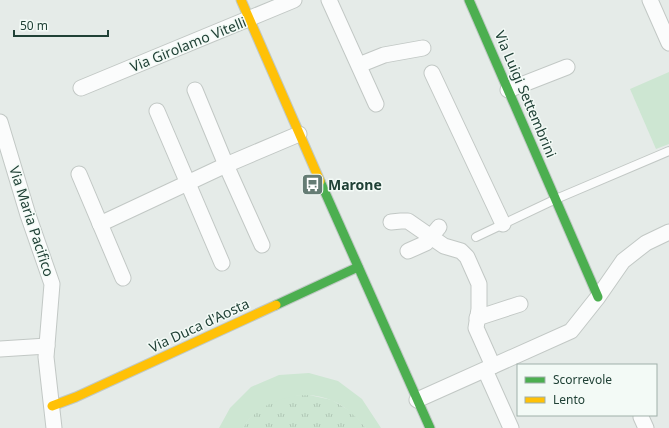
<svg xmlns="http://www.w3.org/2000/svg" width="669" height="428" viewBox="0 0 669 428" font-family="'Noto Sans',sans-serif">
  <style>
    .grass { fill: url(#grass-tufts) }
    .pitch { fill: #cde6d2 }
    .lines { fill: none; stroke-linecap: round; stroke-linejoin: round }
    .lane-casing { stroke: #c2c8c5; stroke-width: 10 }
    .street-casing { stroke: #c2c8c5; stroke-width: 17 }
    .fast-casing { stroke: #c0c9c5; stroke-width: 11 }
    .slow-casing { stroke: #c0c9c5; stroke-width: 11 }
    .lane { stroke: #fbfcfc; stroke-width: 8 }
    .street { stroke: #fbfcfc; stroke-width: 15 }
    .fast { stroke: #4caf50; stroke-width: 9 }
    .slow { stroke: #ffc107; stroke-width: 9 }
    .labels { text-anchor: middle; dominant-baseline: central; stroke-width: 3; stroke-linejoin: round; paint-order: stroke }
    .street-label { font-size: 14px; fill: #204136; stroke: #f3faf6 }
    .poi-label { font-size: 14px; font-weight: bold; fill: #204136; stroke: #f3faf6; text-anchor: start }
  </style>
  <defs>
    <pattern id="grass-tufts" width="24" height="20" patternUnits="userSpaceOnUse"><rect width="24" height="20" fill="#cde6d2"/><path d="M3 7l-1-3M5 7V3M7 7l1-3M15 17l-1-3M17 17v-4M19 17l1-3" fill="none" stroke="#b0c6b5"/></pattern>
  </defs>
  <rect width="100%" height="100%" fill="#e5ebe8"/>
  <path class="grass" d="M309,395l23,5 20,12 14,16h-123c8,-15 27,-28 43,-31 7,-2 15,-2 23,-2z"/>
  <g class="pitch">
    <path d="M669,72v72l-13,5 -26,-60z"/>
    <path d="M309,373l29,8 24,18 19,29h-15c-10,-11 -19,-21 -33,-27 -29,-14 -74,-1 -90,27h-24l11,-20 21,-21 28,-12z"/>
  </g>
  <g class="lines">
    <defs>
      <path id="lane" d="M476,237l80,-38 113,-48"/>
      <g id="street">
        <path d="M329,0l47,104"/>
        <path d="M650,0l19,43"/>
        <path d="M359,65l25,-10 39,-7"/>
        <path d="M432,73l71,151"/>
        <path d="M81,88l213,-88"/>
        <path d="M195,90l31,75 36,80"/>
        <path d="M508,90l59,-23"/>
        <path d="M157,111l65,152"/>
        <path d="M0,122l28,93 24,69 -6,73 8,71"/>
        <path d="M79,174l44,104"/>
        <path d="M391,222l10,-1h7l36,25 17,5 6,6 12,27v25l-3,19 17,38"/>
        <path d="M100,224l126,-59 73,-31"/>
        <path d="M408,251l18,-8 13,-16"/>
        <path d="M477,318l43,-14"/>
        <path d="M0,349l47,-3"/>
        <path d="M485,370l26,58"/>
        <path d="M417,400l154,-69 27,-34 25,-36 23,-18 23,-11"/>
        <path d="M641,417l5,11"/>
      </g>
      <g id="fast">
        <path d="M469,0l129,297"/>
        <path d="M320,181l110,247"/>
        <path d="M276,305l82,-38"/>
      </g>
      <g id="slow">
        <path d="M241,0l79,181"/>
        <path d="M52,406l24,-9 200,-92"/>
      </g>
    </defs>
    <use href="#lane" class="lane-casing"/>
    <use href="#street" class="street-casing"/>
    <use href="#fast" class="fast-casing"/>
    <use href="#slow" class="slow-casing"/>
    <use href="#lane" class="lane"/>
    <use href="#street" class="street"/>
    <use href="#fast" class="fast"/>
    <use href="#slow" class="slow"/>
  </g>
  <defs>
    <symbol id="bus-square" viewBox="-11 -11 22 22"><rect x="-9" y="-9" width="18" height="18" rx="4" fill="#657c74" stroke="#f3faf6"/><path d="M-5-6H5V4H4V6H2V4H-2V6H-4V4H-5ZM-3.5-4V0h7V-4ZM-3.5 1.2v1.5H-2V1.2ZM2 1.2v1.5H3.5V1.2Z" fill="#fff"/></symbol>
  </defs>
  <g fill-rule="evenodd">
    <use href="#bus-square" x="300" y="172" width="25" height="25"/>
  </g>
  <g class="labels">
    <g class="street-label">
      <text transform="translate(188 44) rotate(-22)">Via Girolamo Vitelli</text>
      <text transform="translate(526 94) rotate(67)">Via Luigi Settembrini</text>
      <text transform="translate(32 221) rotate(72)">Via Maria Pacifico</text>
      <text transform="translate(199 325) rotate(-25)">Via Duca d'Aosta</text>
    </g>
    <g class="poi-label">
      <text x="328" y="184">Marone</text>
    </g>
  </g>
  <rect x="517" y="364" width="140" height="52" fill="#f3faf6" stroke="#9fb0a9"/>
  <rect x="525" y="377" width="20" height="6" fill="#4caf50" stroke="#9fb0a9"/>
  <text x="553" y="384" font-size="12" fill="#204136">Scorrevole</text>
  <rect x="525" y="397" width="20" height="6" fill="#ffc107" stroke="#9fb0a9"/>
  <text x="553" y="404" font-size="12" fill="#204136">Lento</text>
  <path d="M14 30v6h94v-6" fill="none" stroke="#204136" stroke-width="2"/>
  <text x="20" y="30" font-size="12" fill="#204136" stroke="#f3faf6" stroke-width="3" paint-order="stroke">50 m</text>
</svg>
